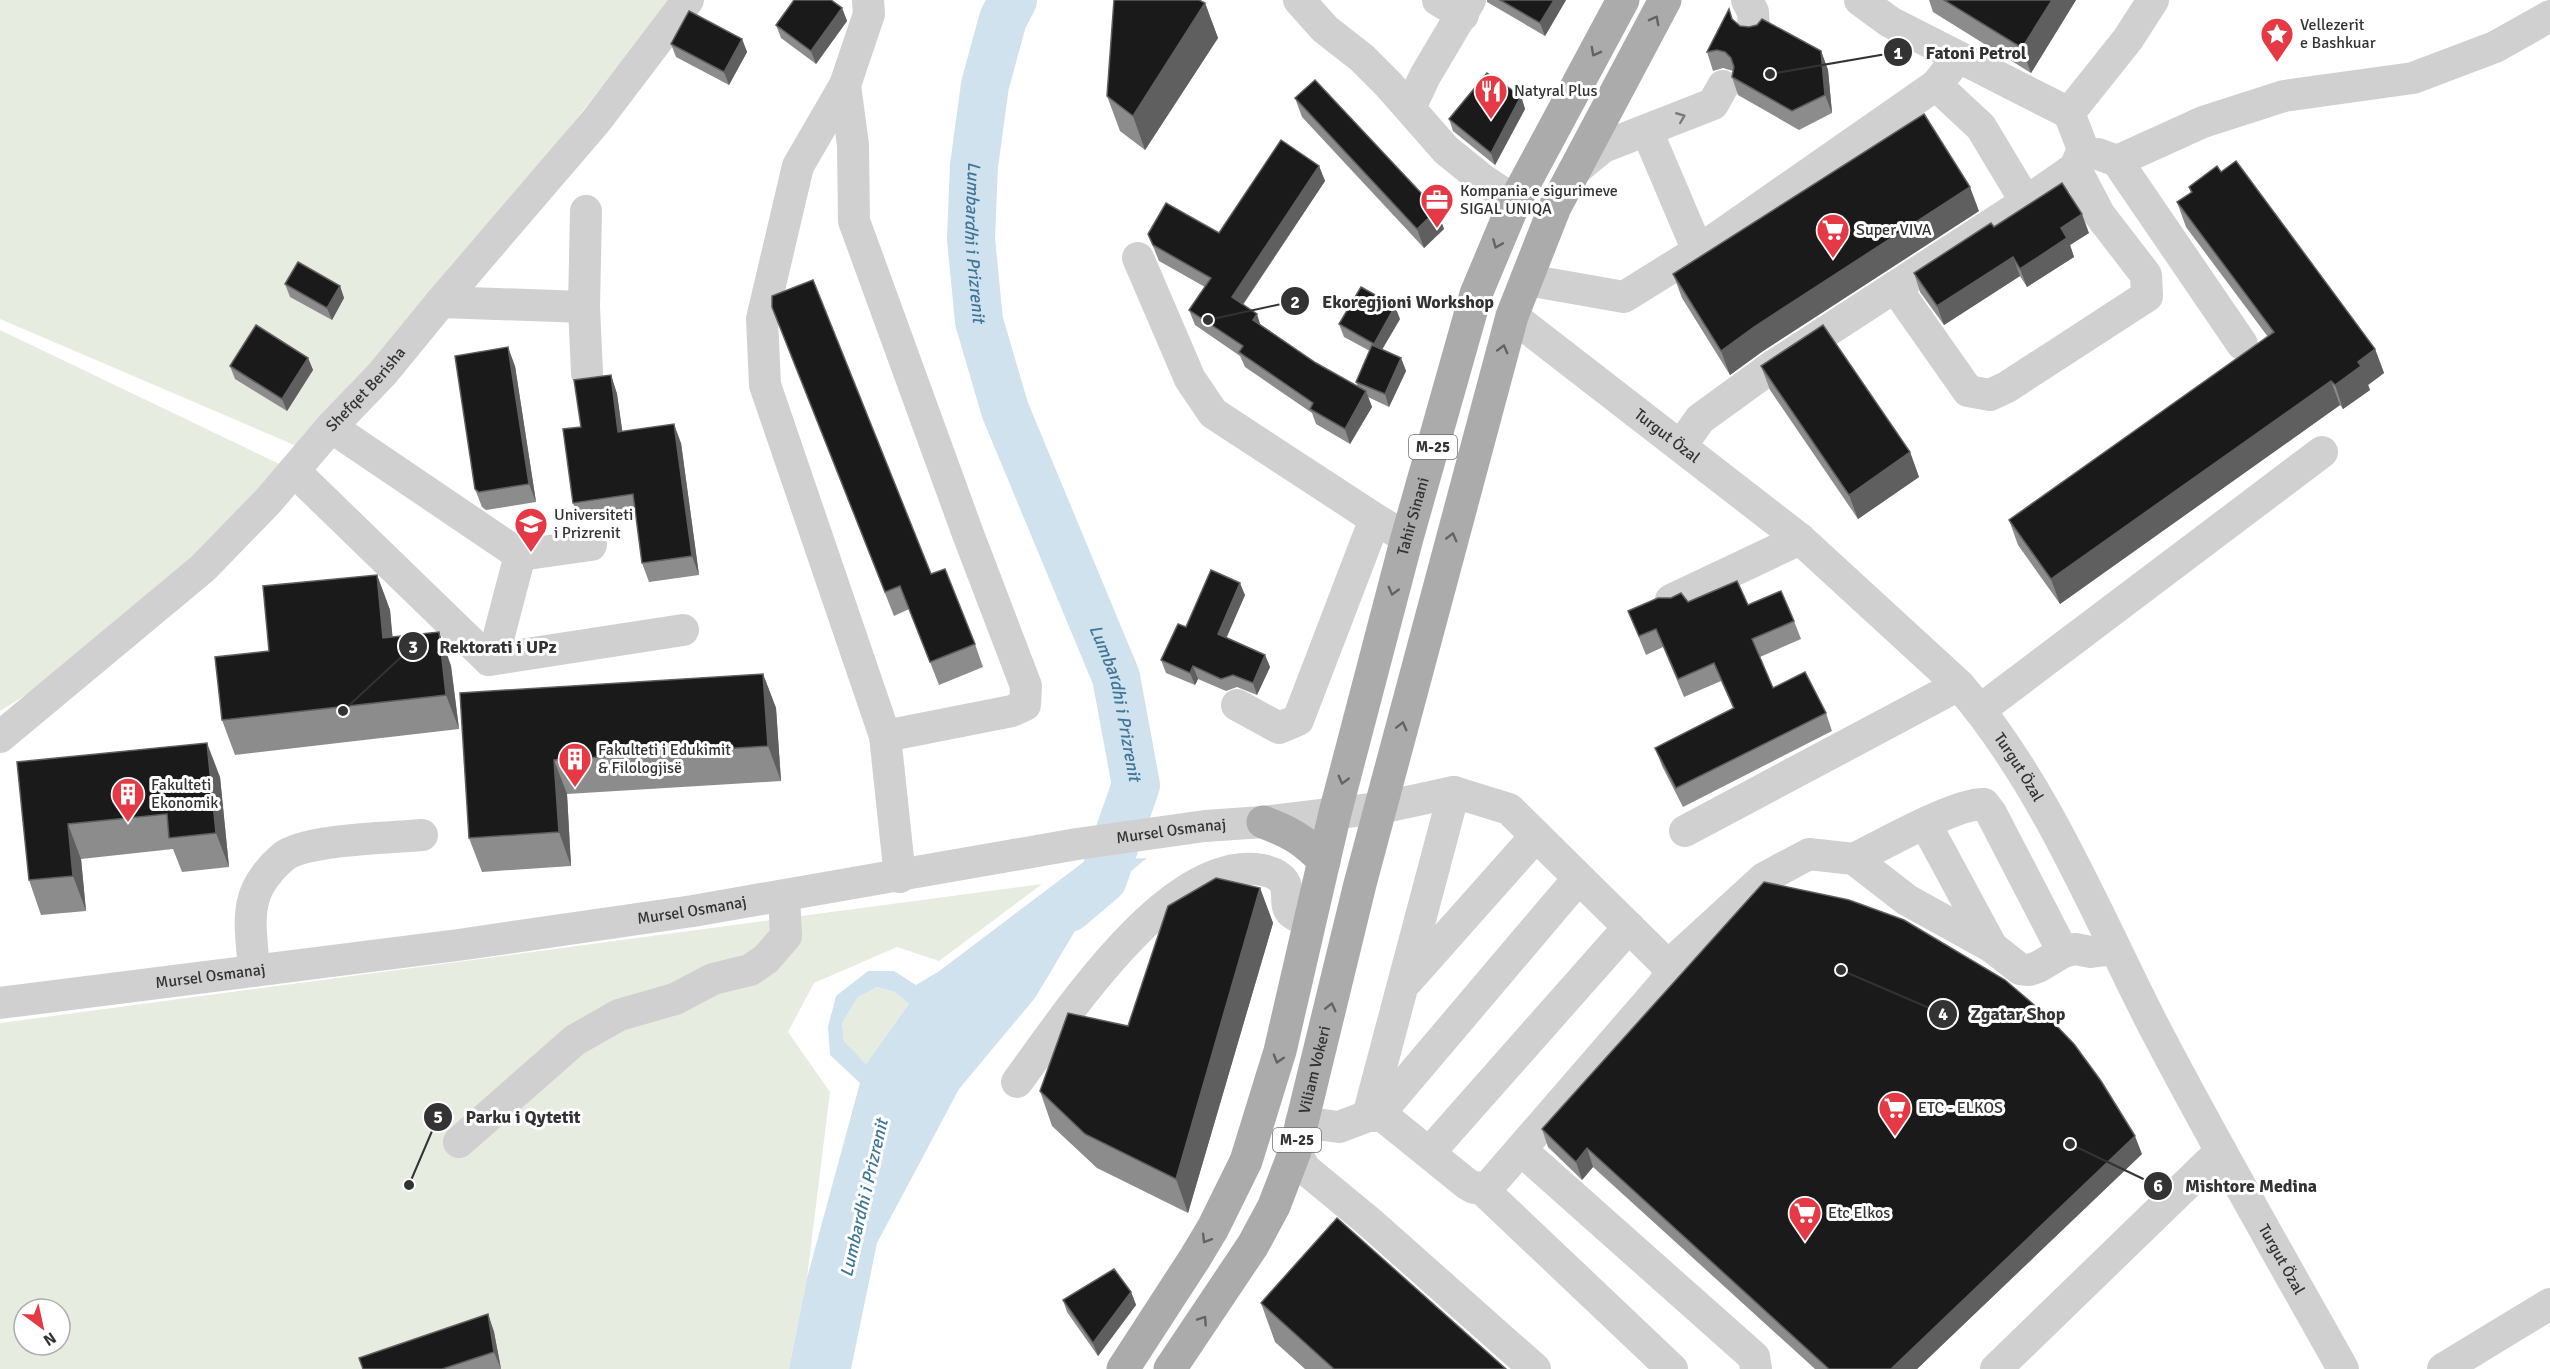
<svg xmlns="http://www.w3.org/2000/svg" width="2550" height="1369" viewBox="0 0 2550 1369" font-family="Signika,sans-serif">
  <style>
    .green { fill: #e6ecdf; fill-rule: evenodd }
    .water { fill: #cfe2ee; fill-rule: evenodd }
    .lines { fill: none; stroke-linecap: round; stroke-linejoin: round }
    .river { stroke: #cfe2ee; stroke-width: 48 }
    .minor { stroke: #d0d0d0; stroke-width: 32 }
    .major { stroke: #ababab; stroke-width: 33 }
    .wall { fill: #8c8c8c }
    .shaded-wall { fill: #5f5f5f }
    .building { fill: #1a1a1a; stroke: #5f5f5f; stroke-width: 1.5 }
    .oneway { stroke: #636363 }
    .oneway2 { stroke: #7a7a7a }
    .labels { text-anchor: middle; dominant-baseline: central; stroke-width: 6; stroke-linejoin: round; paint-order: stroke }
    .shield { fill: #fff; stroke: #707070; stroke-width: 1.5 }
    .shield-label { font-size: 15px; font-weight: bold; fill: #333 }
    .poi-label { font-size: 16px; fill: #333; stroke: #fff; text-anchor: start }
    .street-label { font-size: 16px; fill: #333; stroke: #fff }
    .water-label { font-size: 18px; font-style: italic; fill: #3f7597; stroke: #fff }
    .leader { fill: none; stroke: #333; stroke-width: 2 }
    .callout-dot { fill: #333; stroke: #fff; stroke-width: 2 }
    .mark-label { font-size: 18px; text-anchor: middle; font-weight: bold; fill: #fff }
    .callout-label { font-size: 18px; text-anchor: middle; font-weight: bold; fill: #333; stroke: #fff; stroke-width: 6; stroke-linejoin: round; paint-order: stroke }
  </style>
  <rect width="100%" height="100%" fill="#fff"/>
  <g class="green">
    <path d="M0,0h671l-165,207 -207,240 -299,-128z"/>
    <path d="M0,330l294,141 -254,215 -40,25z"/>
    <path d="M1042,884l-103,77 -42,-14 -83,36 -26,49 42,60 -23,186 -18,91h-789v-346zM24,1309h36v36h-36z"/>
    <path d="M877,987l18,5 14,12 -43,60 -22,-23 -2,-18 16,-26z"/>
  </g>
  <path class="water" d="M1147,858l-56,46 -56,94 -76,91 -82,154 -26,126h-62l18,-91 53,-195 -30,-28 -2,-28 8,-31 32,-25h26l22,14 22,-13 147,-111zM877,987l18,5 14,12 -43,60 -22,-23 -2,-18 16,-26z"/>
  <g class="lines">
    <path class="river" id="s1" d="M1013,0l-10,19 -18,66 -11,81 -3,73 8,82 26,89 111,267 20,108 -33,94 -34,29"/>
    <g class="minor">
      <path d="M868,0l1,14 -24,71 -47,81 -36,153 3,66 120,351 15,141"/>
      <path d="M1299,0l26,29 37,29 26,26 58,66 37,30 32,21"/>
      <path d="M1438,0l25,15"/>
      <path d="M1747,0l6,12 1,16"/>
      <path d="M1860,0l30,22 179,91"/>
      <path d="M1949,69l-13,16 45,42 45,75"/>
      <path d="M845,85l8,60 1,76 114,313 58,152 -1,19 -13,6 -127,25"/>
      <path d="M1410,108l15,-32 45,-76"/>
      <path d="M1647,131l51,120"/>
      <path d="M2098,154l19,7 125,183"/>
      <path d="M2117,161l86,-39 81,-26 129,-18 82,-31 55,-31"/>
      <path d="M1574,171l29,-24 110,-43 10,-18"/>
      <path d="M1138,258l52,121 23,34 162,106 32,19"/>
      <path d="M1527,277l6,4 91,16 74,-46 238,-166"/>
      <path d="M1895,287l73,104 22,4 17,-8 140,-91 -1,-21 -47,-61 -24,-46"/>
      <path d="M441,302l143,5 3,66"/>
      <path d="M584,307l2,-96"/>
      <path id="s2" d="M1512,316l288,223 159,146c83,96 134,221 191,334 61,118 128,234 193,350"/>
      <path d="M331,427l189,128 -22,84 -9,21"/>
      <path d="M1681,446l19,-27 73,-53 253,-164 49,-34 8,-19 -14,-36 59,-74 25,-39"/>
      <path d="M294,471l195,189 194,-30"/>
      <path d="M520,555l71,-10"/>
      <path d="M1671,600l129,-61"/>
      <path d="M1237,705l42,23 19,-8 77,-201"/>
      <path d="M1980,710l342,-258"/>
      <path id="s3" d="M0,737l203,-169 66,-68 62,-73 51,-53 59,-72 155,-181 92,-121"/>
      <path d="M1925,823l67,124"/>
      <path d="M1685,831l274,-146"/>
      <path d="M1854,859c28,-14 102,-56 130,-55l7,9 72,139"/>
      <path d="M1668,966l96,-88 45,-24 45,5 53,41 85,47 28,22 9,1 9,-3 25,-15 12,-3 16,3 23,-3"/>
      <path d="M254,971c-1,-23 -7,-51 0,-73 4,-15 17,-31 29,-41 22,-18 108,-19 139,-22"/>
      <path d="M1407,981l129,-145"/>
      <path id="s4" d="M0,1003l458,-58 235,-34 384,-67 128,-18 58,-4 117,-14 74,-16 55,17 159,157v9l-4,9 -175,202 -15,2 -7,-4 -84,-68h-15l-29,11 -38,-5"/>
      <path d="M1017,1082c47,-63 153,-229 245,-212 39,8 17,32 30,43 4,4 11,5 17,7"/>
      <path d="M1378,1115l200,-236"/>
      <path d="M1368,1116l86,-324"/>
      <path d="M459,1142l116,-102 44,-25 56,-16 38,-20 37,-9 16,-11 20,-23 -2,-40"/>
      <path d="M1521,1150l233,207 2,12"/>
      <path d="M1295,1151l10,18 62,51 168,149"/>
      <path d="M1429,1153l200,-226"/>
      <path d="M1481,1188l191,181"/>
      <path d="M1996,1369l225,-218"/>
      <path d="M2443,1369l107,-65"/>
    </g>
    <g class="major">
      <path d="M1263,822c27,10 41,18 61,39"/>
      <path id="s5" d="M1123,1369l72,-111 18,-30 33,-67 34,-110 55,-238 72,-275 69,-244 39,-93 108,-201"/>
      <path id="s6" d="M1170,1369l83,-124 21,-39 21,-55 65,-267 152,-568 43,-109 110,-207"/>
    </g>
  </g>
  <g class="wall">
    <path d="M1487,0h79l-21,36 -58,-34z"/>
    <path d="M1929,0h147l-45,73 -98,-61z"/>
    <path d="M1205,3l13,35 -73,112 -25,-19 -13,-35z"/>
    <path d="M842,8l5,13 -31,43 -35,-26 -5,-13z"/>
    <path d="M1733,20l7,6 81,25 7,19 4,43 -33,17 -61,-35 -6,-18 1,-6 -10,-3 -10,3 -6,-19z"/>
    <path d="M742,39l5,13 -18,33 -53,-28 -5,-13z"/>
    <path d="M1521,96l4,13 -30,56 -42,-34 -4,-12z"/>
    <path d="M1295,98l142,112 7,19 -20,19 -122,-131z"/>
    <path d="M1319,166l6,15 -82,124 18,20 55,38 42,24 -2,-5 14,-31 -26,-14 -5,-13 61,-5 -18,31 19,8 5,13 -17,36 -21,-10 4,10 -22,37 -34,-20 -4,-11 -67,-46 -5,-11 -45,-31 -6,-15 16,-23 -46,-26 -11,-27 71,-1z"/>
    <path d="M2221,172l154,177 9,24 -16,12 2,5 -27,19 -3,-4 -280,199 -42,-59 -9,-25 259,-183 -82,-110 -9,-25 14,-9 -2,-6z"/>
    <path d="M1979,211l-216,140 -33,24 -48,-77 -9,-24z"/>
    <path d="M1994,227l95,6 -19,12 4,12 -47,30 -7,-11 -76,49 -24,-33 -6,-19z"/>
    <path d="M285,284l55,2 4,12 -12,22 -42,-23z"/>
    <path d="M772,307l159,267 44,70 8,23 -44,18 -30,-76 -15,7z"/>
    <path d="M308,358l5,12 -26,41 -52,-32 -5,-13z"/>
    <path d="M515,366l21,136 -50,8 -4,-3 -7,-18z"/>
    <path d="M1761,366l149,86 9,25 -61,42 -88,-129z"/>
    <path d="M611,375l6,19 5,37 59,12 18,132 -50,7 -7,-19 -6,-50 -56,8 -7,-18z"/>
    <path d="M377,575l13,35 2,27 47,-5 12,34 8,63 -224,26 -13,-35 47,-69z"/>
    <path d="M1245,595l-19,42 39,18 5,12 -13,28 -20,-8 -11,4 -28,-12 -3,6 -29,-12 -5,-13 25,-33z"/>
    <path d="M1688,602l60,3 46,16 7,18 -41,18 13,31 53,25 6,18 -149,76 -21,-41 -7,-18 78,-40 -12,-27 -37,16 -21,-50 -17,8 -18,-44z"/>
    <path d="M763,674l13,34 5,73 -214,13 4,72 -89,6 -13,-34 -9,-145z"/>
    <path d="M17,762l203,15 9,90 -47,5 -9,-23 -92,10 5,52 -45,4 -12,-35z"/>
    <path d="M1260,888l13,35 -85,290 -91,-45 -45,-42 -12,-35 88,-65z"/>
    <path d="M1542,1129l600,25 -225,215h-102l-222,-202 -11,13 -34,-33z"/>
    <path d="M1131,1292l5,13 -38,51 -31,-44 -4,-12z"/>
    <path d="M1261,1303l245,66h-201l-30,-27z"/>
    <path d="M488,1314l6,18 7,37h-138z"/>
  </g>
  <g class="shaded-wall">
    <path d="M1554,0h12l-21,36 -5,-13z"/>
    <path d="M2052,0h24l-45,73 -9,-25z"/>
    <path d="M1205,3l13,35 -73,112 -12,-34z"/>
    <path d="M842,8l5,13 -31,43 -5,-13z"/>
    <path d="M742,39l5,13 -18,33 -5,-13z"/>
    <path d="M1821,51l7,19 4,43 -7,-18z"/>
    <path d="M1521,96l4,13 -30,56 -4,-12z"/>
    <path d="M1319,166l6,15 -88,132 -5,-16z"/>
    <path d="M1970,187l9,24 -216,140 -33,24 -9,-24 33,-24z"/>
    <path d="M1437,210l7,19 -20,19 -7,-19z"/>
    <path d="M2082,214l7,19 -19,12 4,12 -47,30 -7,-18 41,-41z"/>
    <path d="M2013,257l7,19 -76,49 -7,-19z"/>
    <path d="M340,286l4,12 -12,22 -5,-12z"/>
    <path d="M1395,306l5,13 -22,37 -4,-12z"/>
    <path d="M1257,314l5,16 -9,-10z"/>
    <path d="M508,347l7,19 21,136 -7,-18z"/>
    <path d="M2375,349l9,24 -16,12 2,5 -27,19 -8,-24 23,-23z"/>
    <path d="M308,358l5,12 -26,41 -5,-12z"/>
    <path d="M1401,358l5,13 -17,36 -4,-13z"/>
    <path d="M611,375l6,19 8,56 -7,-18z"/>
    <path d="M2331,381l9,24 -280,199 -9,-25z"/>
    <path d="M1366,391l6,16 -22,37 -5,-15z"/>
    <path d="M674,424l7,19 18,132 -7,-19z"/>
    <path d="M1910,452l9,25 -61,42 -9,-24z"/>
    <path d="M377,575l13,35 6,63 -13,-35z"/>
    <path d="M1240,583l5,12 -22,51 -5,-12z"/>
    <path d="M439,632l12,34 8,63 -13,-34z"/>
    <path d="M1265,655l5,12 -13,28 -4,-12z"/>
    <path d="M1193,666l5,13 -3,6 -5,-12z"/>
    <path d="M763,674l13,34 5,73 -13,-35z"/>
    <path d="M207,743l13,34 9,90 -13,-34z"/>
    <path d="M554,760l13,34 4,72 -12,-34z"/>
    <path d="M68,824l13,35 5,52 -13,-35z"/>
    <path d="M1260,888l13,35 -85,290 -12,-34z"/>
    <path d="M2135,1136l7,18 -225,215h-26z"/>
    <path d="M1587,1148l6,19 -11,13 -6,-18z"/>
    <path d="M1131,1292l5,13 -38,51 -5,-13z"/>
    <path d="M488,1314l6,18 7,37 -7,-17z"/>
  </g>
  <g class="building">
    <path d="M794,0h37l11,8 -31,43 -35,-26z"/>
    <path d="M1114,0h85l6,3 -72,113 -26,-20z"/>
    <path d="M1500,0h54l-14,23z"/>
    <path d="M1944,0h108l-30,48z"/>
    <path d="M1729,9l3,10 8,7 9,1 8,-2 5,-6 59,32 4,44 -33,16 -60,-34 2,-10 -3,-9 -6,-6 -8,-2 -10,2z"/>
    <path d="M689,11l53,28 -18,33 -53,-28z"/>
    <path d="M1487,73l34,23 -30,57 -42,-34z"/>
    <path d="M1315,80l122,130 -20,19 -122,-131z"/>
    <path d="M1924,114l46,73 -216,140 -33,24 -48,-77z"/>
    <path d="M1281,140l38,26 -87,131 25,17 -4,6 63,43 50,28 -21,38 -35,-20 3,-6 -74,-51 4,-6 -54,-36 22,-32 -58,-33 -5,-11 18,-31 53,30z"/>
    <path d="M2236,161l139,188 -17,13 3,4 -26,19 -4,-4 -280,198 -42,-59 265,-188 -97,-130 15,-10 -3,-5 28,-21 4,6z"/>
    <path d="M2062,183l20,31 -21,14 6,10 -47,31 -7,-12 -76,49 -23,-33 77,-50 3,4z"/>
    <path d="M298,262l42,24 -13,22 -42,-24z"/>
    <path d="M813,280l118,294 14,-5 30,75 -45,18 -30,-76 -15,6 -113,-285v-11z"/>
    <path d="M1361,287l34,19 -21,38 -35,-20z"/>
    <path d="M256,325l52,33 -26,41 -52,-33z"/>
    <path d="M1823,325l87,127 -61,43 -88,-129z"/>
    <path d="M1372,345l29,13 -16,36 -29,-12z"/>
    <path d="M508,347l21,137 -50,8 -4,-3 -20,-133z"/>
    <path d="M611,375l7,57 56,-8 18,132 -50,7 -9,-69 -60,9 -10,-74 18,-2 -7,-47z"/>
    <path d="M1211,570l29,13 -22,51 47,21 -12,28 -20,-8 -12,4 -28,-13 -3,7 -29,-13 17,-36 8,3z"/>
    <path d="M377,575l6,63 56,-6 7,63 -224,25 -7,-63 54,-6 -6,-65z"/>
    <path d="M1737,581l11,24 33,-14 13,30 -42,18 21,49 32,-16 21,41 -150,75 -21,-40 79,-40 -20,-45 -36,16 -22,-50 -17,7 -11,-25 30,-13h13l10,-5 7,9z"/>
    <path d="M763,674l5,72 -214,14 5,72 -90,6 -9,-145z"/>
    <path d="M207,743l9,90 -47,5 -2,-24 -99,10 5,52 -44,4 -12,-118z"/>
    <path d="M1216,878l44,10 -84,291 -91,-45 -45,-43 28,-78 60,13 40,-120z"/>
    <path d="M1764,882l85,18 55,20 101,60 42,36 27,28 27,37 34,55 -244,233h-62l-242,-221 -11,14 -34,-33z"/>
    <path d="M1337,1218l169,151h-172l-73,-66z"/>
    <path d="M1114,1269l17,23 -38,51 -30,-43z"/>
    <path d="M488,1314l6,38 -52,17h-79l-4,-11z"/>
  </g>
  <defs><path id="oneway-chevron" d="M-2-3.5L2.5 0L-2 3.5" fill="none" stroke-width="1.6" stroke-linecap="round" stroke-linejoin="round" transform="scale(1.5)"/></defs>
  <g class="oneway">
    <use href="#oneway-chevron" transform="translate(1655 20) rotate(-62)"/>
    <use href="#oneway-chevron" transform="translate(1595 52) rotate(118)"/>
    <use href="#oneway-chevron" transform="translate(1497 244) rotate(112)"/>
    <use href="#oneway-chevron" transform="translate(1503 349) rotate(-75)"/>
    <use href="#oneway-chevron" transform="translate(1452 537) rotate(-75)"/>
    <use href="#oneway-chevron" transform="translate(1393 591) rotate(105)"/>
    <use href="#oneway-chevron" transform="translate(1402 726) rotate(-76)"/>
    <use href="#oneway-chevron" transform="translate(1343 780) rotate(105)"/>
    <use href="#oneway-chevron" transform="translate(1331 1007) rotate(-76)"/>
    <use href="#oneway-chevron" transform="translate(1278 1059) rotate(107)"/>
    <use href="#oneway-chevron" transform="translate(1206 1239) rotate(121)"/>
    <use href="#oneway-chevron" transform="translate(1203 1320) rotate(-56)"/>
  </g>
  <use class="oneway2" href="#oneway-chevron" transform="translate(1681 117) rotate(-22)"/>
  <defs>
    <symbol id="sight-pin" viewBox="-11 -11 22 30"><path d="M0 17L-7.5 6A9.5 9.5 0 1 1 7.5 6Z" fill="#e63946" stroke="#fff"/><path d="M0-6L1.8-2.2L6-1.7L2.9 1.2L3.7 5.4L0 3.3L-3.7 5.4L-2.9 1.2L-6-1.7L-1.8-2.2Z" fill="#fff"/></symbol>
    <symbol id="restaurant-pin" viewBox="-11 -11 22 30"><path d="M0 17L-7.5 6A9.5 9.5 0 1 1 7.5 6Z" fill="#e63946" stroke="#fff"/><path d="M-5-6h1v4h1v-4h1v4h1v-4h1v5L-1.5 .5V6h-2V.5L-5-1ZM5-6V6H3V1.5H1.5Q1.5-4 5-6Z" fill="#fff"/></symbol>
    <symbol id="office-pin" viewBox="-11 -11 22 30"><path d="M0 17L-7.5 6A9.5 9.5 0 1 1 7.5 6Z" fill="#e63946" stroke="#fff"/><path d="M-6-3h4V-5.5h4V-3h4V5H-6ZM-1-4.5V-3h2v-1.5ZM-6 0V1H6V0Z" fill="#fff"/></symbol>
    <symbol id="supermarket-pin" viewBox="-11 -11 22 30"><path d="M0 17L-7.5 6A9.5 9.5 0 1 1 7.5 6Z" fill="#e63946" stroke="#fff"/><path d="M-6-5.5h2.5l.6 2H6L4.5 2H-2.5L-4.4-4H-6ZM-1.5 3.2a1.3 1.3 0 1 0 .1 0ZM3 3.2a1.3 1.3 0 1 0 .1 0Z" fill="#fff"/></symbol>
    <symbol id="university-pin" viewBox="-11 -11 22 30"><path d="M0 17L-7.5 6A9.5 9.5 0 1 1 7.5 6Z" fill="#e63946" stroke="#fff"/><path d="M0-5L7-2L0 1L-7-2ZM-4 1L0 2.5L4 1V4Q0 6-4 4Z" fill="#fff"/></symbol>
    <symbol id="building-pin" viewBox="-11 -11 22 30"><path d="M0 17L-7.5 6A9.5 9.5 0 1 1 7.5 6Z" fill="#e63946" stroke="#fff"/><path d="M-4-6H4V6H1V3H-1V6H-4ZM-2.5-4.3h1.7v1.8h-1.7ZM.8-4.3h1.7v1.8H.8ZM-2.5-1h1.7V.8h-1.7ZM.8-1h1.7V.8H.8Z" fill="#fff"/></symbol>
  </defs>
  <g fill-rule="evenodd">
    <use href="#sight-pin" x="2258" y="15" width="38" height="52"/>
    <use href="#restaurant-pin" x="1472" y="72" width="38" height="52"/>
    <use href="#office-pin" x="1418" y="181" width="38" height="52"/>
    <use href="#supermarket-pin" x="1814" y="211" width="38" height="52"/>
    <use href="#university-pin" x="512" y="505" width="38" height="52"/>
    <use href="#building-pin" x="556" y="740" width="38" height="52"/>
    <use href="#building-pin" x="109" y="775" width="38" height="52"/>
    <use href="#supermarket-pin" x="1876" y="1089" width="38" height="52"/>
    <use href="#supermarket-pin" x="1786" y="1194" width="38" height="52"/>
  </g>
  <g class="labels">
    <g class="shield">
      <rect x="1409" y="435" width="48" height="24" rx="4.5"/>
      <rect x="1273" y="1128" width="48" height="24" rx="4.5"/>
    </g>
    <g class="shield-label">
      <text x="1433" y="447">M-25</text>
      <text x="1297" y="1140">M-25</text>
    </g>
    <g class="poi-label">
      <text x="2300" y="25">Vellezerit<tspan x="2300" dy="18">e Bashkuar</tspan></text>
      <text x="1514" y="91">Natyral Plus</text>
      <text x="1460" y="191">Kompania e sigurimeve<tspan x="1460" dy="18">SIGAL UNIQA</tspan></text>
      <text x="1856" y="230">Super VIVA</text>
      <text x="554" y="515">Universiteti<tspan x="554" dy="18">i Prizrenit</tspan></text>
      <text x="598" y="750">Fakulteti i Edukimit<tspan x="598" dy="18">&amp; Filologjisë</tspan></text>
      <text x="151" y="785">Fakulteti<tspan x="151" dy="18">Ekonomik</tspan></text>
      <text x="1918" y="1108">ETC - ELKOS</text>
      <text x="1828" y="1213">Etc Elkos</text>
    </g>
    <g class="street-label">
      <text stroke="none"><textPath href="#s3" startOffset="506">Shefqet Berisha</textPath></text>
      <text stroke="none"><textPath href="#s2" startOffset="196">Turgut Özal</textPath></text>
      <text stroke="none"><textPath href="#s5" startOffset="908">Tahir Sinani</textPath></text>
      <text stroke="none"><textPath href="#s2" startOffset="682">Turgut Özal</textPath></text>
      <text stroke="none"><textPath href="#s4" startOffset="1184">Mursel Osmanaj</textPath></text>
      <text stroke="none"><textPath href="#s4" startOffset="698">Mursel Osmanaj</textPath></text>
      <text stroke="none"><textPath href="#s4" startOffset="212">Mursel Osmanaj</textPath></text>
      <text stroke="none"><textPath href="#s6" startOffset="336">Viliam Vokeri</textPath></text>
      <text stroke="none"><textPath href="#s2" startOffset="1240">Turgut Özal</textPath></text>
    </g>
    <g class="water-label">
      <text stroke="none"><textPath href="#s1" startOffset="248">Lumbardhi i Prizrenit</textPath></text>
      <text stroke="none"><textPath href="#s1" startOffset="734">Lumbardhi i Prizrenit</textPath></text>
      <text transform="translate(864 1198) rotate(-77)">Lumbardhi i Prizrenit</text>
    </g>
  </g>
  <path class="leader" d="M1770 74L1898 52M1208 320L1295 301M343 711L413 646M1841 970L1943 1014M409 1185L438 1117M2070 1144L2158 1186"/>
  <g class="callout-dot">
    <circle cx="1770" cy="74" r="6"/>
    <circle cx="1208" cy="320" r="6"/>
    <circle cx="343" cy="711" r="6"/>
    <circle cx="1841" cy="970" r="6"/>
    <circle cx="409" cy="1185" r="6"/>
    <circle cx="2070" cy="1144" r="6"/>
    <circle cx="1898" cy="52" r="15"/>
    <circle cx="1295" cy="301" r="15"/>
    <circle cx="413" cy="646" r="15"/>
    <circle cx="1943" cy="1014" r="15"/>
    <circle cx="438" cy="1117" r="15"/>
    <circle cx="2158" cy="1186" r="15"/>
  </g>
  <g class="mark-label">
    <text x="1898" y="59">1</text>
    <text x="1295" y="308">2</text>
    <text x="413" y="653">3</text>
    <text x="1943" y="1020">4</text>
    <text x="438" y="1123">5</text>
    <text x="2158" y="1192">6</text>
  </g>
  <g class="callout-label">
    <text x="1976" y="59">Fatoni Petrol</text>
    <text x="1408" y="308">Ekoregjioni Workshop</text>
    <text x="498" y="653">Rektorati i UPz</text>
    <text x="2018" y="1020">Zgatar Shop</text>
    <text x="523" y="1123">Parku i Qytetit</text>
    <text x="2251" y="1192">Mishtore Medina</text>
  </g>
  <g transform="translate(42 1327) rotate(147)"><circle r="28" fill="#ffffff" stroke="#adadad" stroke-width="1.5"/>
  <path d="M0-4.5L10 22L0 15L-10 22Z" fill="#e63946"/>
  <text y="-9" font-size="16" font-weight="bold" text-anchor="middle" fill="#333333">N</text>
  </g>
</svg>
